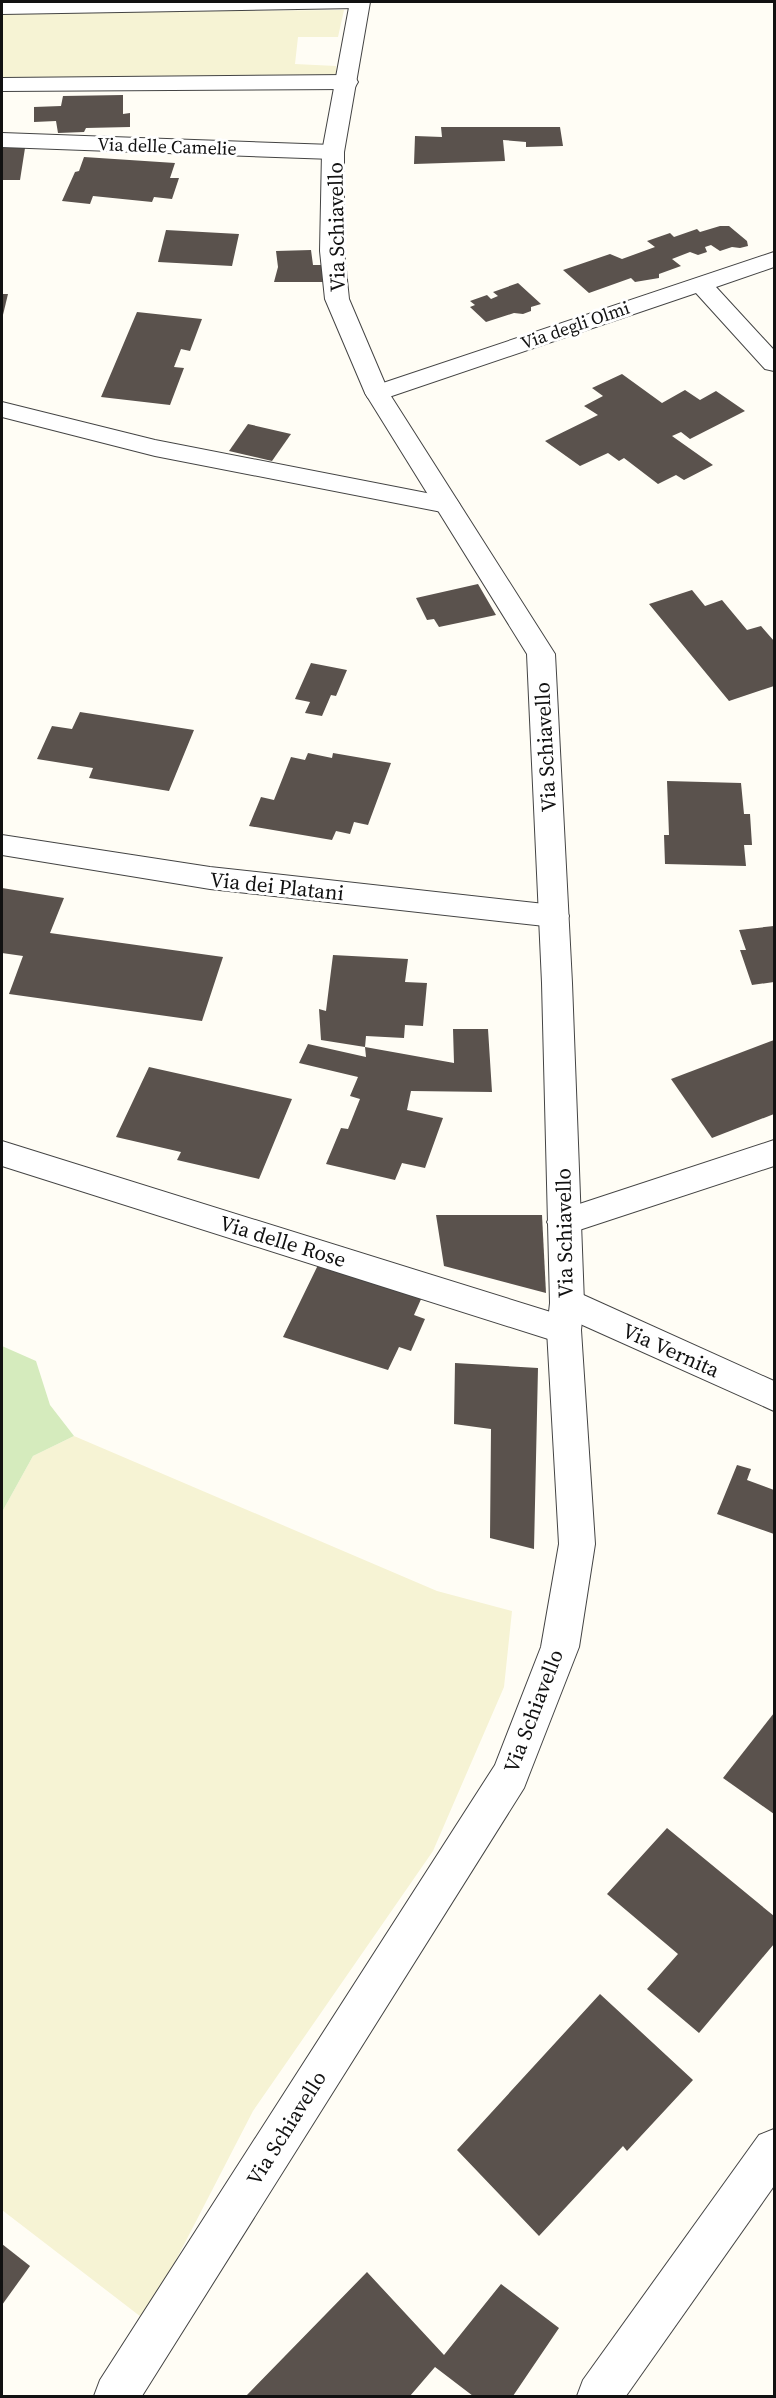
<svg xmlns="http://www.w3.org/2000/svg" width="776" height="2398" viewBox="0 0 776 2398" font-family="'Source Serif 4',serif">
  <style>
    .farmland { fill: #f6f3d4 }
    .green { fill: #d5ebbd }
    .building { fill: #5a524d }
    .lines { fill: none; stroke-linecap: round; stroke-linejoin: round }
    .minor-casing { stroke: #444; stroke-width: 2 }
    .tertiary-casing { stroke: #444; stroke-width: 2 }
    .minor { fill: #fff; fill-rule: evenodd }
    .tertiary { fill: #fff; fill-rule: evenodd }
    .labels { text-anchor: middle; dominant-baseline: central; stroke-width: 6; stroke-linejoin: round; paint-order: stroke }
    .far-street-label { font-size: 18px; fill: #111; stroke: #fff }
    .street-label { font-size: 21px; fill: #111; stroke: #fff }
  </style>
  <rect width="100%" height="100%" fill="#fffdf5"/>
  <g class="farmland">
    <path d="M344,10l-6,27h-40l-3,27 41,2 1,11 -335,2v-66z"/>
    <path d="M74,1436l363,155 75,20 -8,76 -71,164 -180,260 -108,209 -143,-110v-698l31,-56z"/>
  </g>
  <path class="green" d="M2,1346l34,15 14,44 24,31 -41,20 -31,56z"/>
  <g class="building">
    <path d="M123,95v19l7,-1v14l-44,1 -2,4 -26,1 -2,-12 -22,1v-15l27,-1 2,-10z"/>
    <path d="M441,127h119l3,19 -37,1v-5l-23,-2 2,21 -91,3 1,-28 27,1z"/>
    <path d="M2,148h23l-5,32h-18z"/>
    <path d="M84,157l91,6 -5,15h9l-7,21 -18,-2 -2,5 -59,-6 -3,8 -28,-3 13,-29 4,-1z"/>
    <path d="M720,226h9l18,15 1,5 -8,2 -8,-1 -12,4 -9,-6 -6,2 2,5 -9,3 -8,-3 -18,7 9,7 -22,8v4l-24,4 -4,-4 -42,15 -26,-23 47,-16 12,5 33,-12 -8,-6 23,-8 4,4 23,-8 3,3z"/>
    <path d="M166,230l73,4 -7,32 -74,-4z"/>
    <path d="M311,250l2,15h9l1,17h-49l4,-15 -2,-16z"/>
    <path d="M518,283l23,21 -10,3v4l-8,3 -9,-1 -28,9 -16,-15 5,-2 -5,-4 17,-6 4,4 7,-3 -5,-4z"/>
    <path d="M2,294h6l-6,25z"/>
    <path d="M137,312l65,7 -12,32 -9,-2 -7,18 10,1 -14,37 -69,-8z"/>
    <path d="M622,374l40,29 23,-13 15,10 16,-9 29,20 -55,28 -9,-7 -9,4 41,29 -29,15 -8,-5 -18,9 -34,-26 -5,3 -11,-8 -28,13 -35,-25 53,-26 -14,-9 19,-10 -11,-8z"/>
    <path d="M248,424l43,10 -19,27 -43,-10z"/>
    <path d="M478,584l18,31 -57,12 -5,-8 -7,1 -11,-22z"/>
    <path d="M692,590l13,16 17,-6 25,30 14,-4 13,15v45l-45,15 -80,-97z"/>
    <path d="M311,663l36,7 -11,26 -5,-1 -9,21 -17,-3 5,-11 -15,-3z"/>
    <path d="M80,712l114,18 -25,61 -80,-13 4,-10 -56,-9 15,-33 20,3z"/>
    <path d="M308,753l24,5 1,-5 58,10 -23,62 -14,-3 -4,12 -14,-3 -4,9 -83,-14 12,-29 13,3 17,-43 14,3z"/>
    <path d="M667,781l74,2 3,31h6l2,31h-8l2,21 -81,-2 -1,-29h5z"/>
    <path d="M2,888l62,10 -14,35 173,24 -21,64 -193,-27 14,-38 -21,-3z"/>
    <path d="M774,926v56l-22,3 -12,-35h6l-7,-20z"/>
    <path d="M333,955l75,4 -3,23 22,1 -4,43 -18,-1 -1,13 -38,-2 -1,11 -44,-7 -2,-31 7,2z"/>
    <path d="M453,1029h35l4,63 -81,-1 -4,19 36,8 -18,50 -23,-5 -7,17 -69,-16 15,-36 7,1 12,-30 -10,-3 8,-19 -59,-14 9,-19 58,13 -1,-10 89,16z"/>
    <path d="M774,1040v74l-62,24 -41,-59z"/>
    <path d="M149,1067l143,32 -33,80 -82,-19 4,-8 -65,-15z"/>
    <path d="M436,1215h106l4,78 -102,-27z"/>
    <path d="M318,1265l104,32 -8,18 11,4 -14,32 -12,-4 -11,23 -105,-33z"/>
    <path d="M455,1363l83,5 -4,181 -44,-11 1,-109 -37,-5z"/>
    <path d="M737,1465l14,4 -4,11 27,10v44l-57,-20z"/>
    <path d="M774,1713v101l-51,-36z"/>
    <path d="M667,1828l107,88v28l-75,89 -52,-44 31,-35 -71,-60z"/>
    <path d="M600,1994l93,86 -66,71 -4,-5 -84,90 -82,-86z"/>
    <path d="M2,2244l28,22 -28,39z"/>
    <path d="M367,2272l77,83 57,-71 58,44 -46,68h-40l-38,-29 -25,29h-164z"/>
  </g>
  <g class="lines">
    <defs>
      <g id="minor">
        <path d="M2,2h365l-3,4 -7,2 -355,6z"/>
        <path d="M347,75l8,2 3,5 -3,5 -8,2 -345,2v-13z"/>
        <path d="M2,133l331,12 8,2 3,5 -3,5 -8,2 -331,-12z"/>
        <path d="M774,252v15l-58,20 58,63v21l-9,-2 -69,-76 -310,105 -9,2 -9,-2 -3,-5 3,-5z"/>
        <path d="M2,402l153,38 292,57 9,2 4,6 -4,6 -9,2 -292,-57 -153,-39z"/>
        <path d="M2,835l208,32 344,38 11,3 4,8 -4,8 -11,3 -344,-38 -208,-34z"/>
        <path d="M774,1140v26l-210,69 -12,-4 -5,-9 5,-9z"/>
        <path d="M2,1141l555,173 -7,-11 5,-10 12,-4 12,4 195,88v30l-196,-88 3,7 -5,10 -12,4 -562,-178z"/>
      </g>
      <g id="tertiary">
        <path d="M350,2h20l-26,150v99l5,48 40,94 166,261 17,329 12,320 -3,27 14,214 -16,103 -50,128 -5,13 -382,608h-48l6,-16 395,-615 46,-118 18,-103 -12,-214 3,-27 -8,-320 -15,-329 -162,-261 -40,-94 -5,-48 2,-99z"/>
        <path d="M774,2129v57l-148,210h-49l6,-16 176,-245z"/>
      </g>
    </defs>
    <use href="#minor" class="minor-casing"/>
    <use href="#tertiary" class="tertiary-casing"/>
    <use href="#minor" class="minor"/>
    <use href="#tertiary" class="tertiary"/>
  </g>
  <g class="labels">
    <g class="far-street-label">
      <text transform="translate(167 146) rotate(2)">Via delle Camelie</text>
      <text transform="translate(575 325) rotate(-19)">Via degli Olmi</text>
    </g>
    <g class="street-label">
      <text transform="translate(336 227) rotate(-91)">Via Schiavello</text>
      <text transform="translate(545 747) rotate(-93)">Via Schiavello</text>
      <text transform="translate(277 886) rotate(6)">Via dei Platani</text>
      <text transform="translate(564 1233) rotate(-91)">Via Schiavello</text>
      <text transform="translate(283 1241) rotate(17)">Via delle Rose</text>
      <text transform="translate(671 1350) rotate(24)">Via Vernita</text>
      <text transform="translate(533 1711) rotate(-69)">Via Schiavello</text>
      <text transform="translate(286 2128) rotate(-58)">Via Schiavello</text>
    </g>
  </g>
  <rect width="776" height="2398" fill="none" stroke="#111111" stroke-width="6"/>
</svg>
